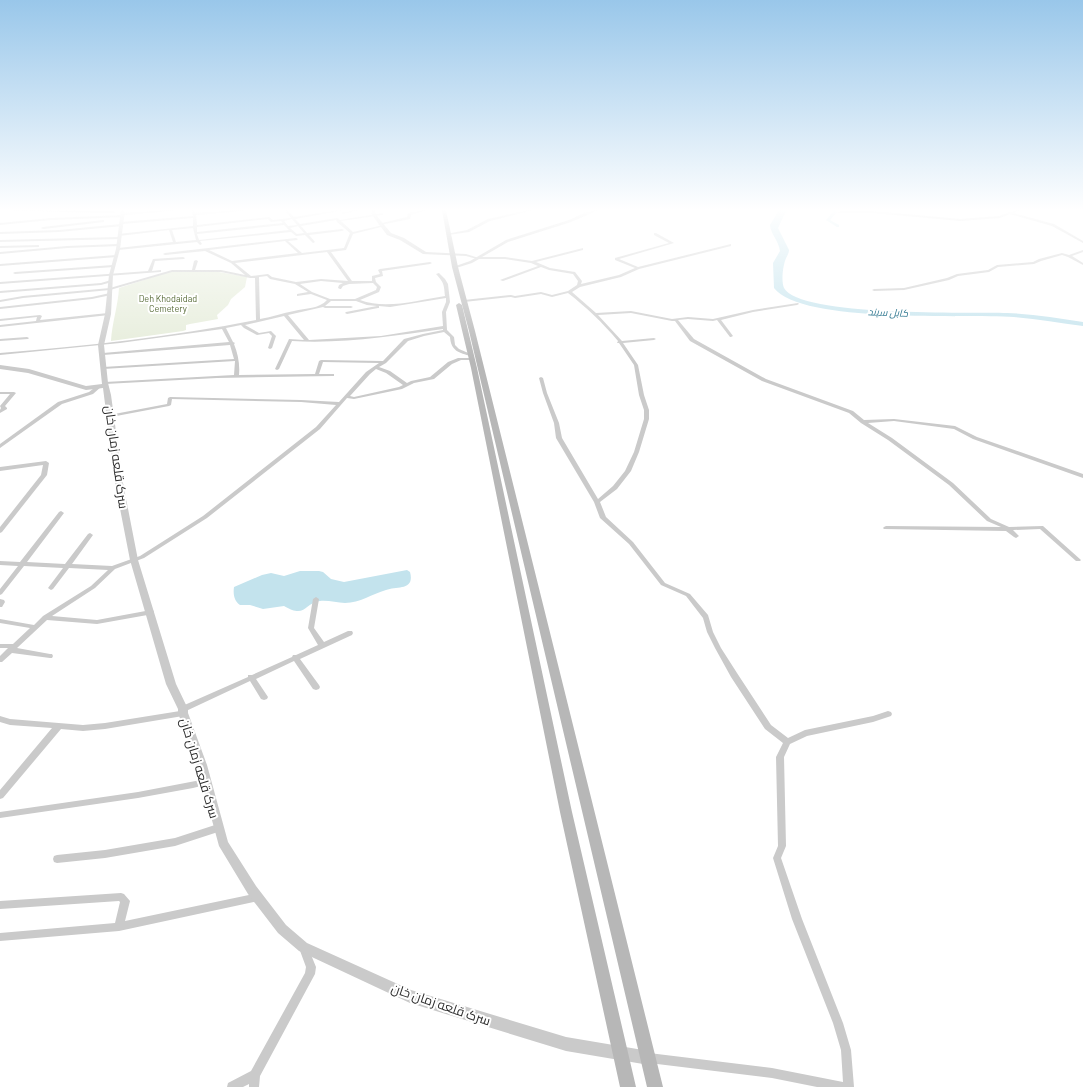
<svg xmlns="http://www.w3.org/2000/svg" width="1083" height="1087" viewBox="0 0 1083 1087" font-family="Barlow,Cairo,sans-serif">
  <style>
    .green { fill: #e5ecd9 }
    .water { fill: #c3e3ed }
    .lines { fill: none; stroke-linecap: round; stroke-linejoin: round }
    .canal { fill: #c3e3ed; fill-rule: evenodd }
    .minor { fill: #cacaca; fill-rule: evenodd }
    .tertiary { fill: #cacaca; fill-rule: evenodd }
    .secondary { fill: #b7b7b7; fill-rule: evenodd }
    .labels { text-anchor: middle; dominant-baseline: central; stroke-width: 4; stroke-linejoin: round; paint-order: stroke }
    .far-park-label { font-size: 9px; fill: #576b37; stroke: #fff }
    .far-water-label { font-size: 10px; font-style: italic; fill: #367c94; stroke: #fff }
    .near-street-label { font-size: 13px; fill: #2d2d2d; stroke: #fff }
  </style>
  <rect width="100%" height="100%" fill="#fff"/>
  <path class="green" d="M172,271l47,1 28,5 -2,10 -14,12 -3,6 -11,10 1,4 -28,5 -4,1v5l-3,1 -72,10c1,-18 7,-35 8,-53z"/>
  <g class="water">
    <path d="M779,210h9l-4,5 -6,13 11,22c0,4 -3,7 -4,11 -2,6 -4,20 -1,27 15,29 189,24 223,25 26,1 51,5 76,9v4c-23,-3 -46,-7 -69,-9 -48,-3 -212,7 -240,-29l-1,-25 7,-12c-1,-10 -9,-16 -10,-26z"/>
    <path d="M407,570l3,2c5,19 -13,14 -24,18 -14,4 -26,13 -41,13 -8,0 -17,-3 -25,-2 -16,2 -14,18 -36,5l-21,3 -13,-4h-10c-6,-4 -7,-11 -6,-18l28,-12 9,-2 13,3 16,-5h19l4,1 8,7 13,3z"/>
  </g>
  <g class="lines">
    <path class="canal" d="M831,210h4l2,2 -7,8 9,5v2h-2l-11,-7 7,-8z"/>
    <g class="minor">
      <path d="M11,210l102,1 2,1 -2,1 -100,-2z"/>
      <path d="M164,210h11l-2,1 -50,4 -2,-1 2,-1z"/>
      <path d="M192,210h2l1,3 40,-3h11l-2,1 -48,4 1,10 72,-8 4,3 18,-2 -6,-8h2l7,7 45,-7h6l-50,9 5,5 37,-6 3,2 43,-7v2h-1l-41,6 12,11 30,-7 2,1 -32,8 -7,16 -15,2 21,29h20v-5l8,-2 -2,-4 2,-1 50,-7 2,1 -2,1 -48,7 1,5 -8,2 1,4 5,5 -2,5 -19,8c26,10 58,0 85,-4 -1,-12 -1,-13 -9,-22l3,-1 6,6 3,5 2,18 -4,10 1,18 7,7 1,8 4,4 14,6 -2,1c-12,-3 -20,-5 -21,-19l-6,-5 -20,4 -16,5 -22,22 -7,4 11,4 17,12 4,-2 19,-4 18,-15 10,-4h14l2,1 -2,1h-11l-9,4 -18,15 -20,4 -12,6 -48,10 -7,-1 -27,31 -113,89 -63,40 -29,11 -20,19 -43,28 45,4 54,-10h2l1,2 -1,2 -56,10 -50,-4 -30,28 33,6h2l1,2 -1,2h-2l-38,-5 -10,9h-2v-6l8,-8h-8v-4h13l17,-16 -30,-5v-4l34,6 9,-9 48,-30 17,-16 -39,-2 -16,21 -2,1 -3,-2 15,-20 -39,-2 -22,28 -2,1v-6l18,-23 -18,-1v-4l20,1 39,-50 2,-1 3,2 -37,49 38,2 23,-30 2,-1 3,2 -21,29 40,2 28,-10 63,-40 113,-89 20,-22 -35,-3 -129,-3 -1,6 -2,1 -58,11h-2v-2l58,-11 1,-6 2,-1 131,3 38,2 27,-30 13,-9 -56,-1 -4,12h15v2h-2l-115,2 -112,6 -2,-1 2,-1 129,-7 1,-14 -132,8 -2,-1 2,-1 131,-8 -4,-14 -127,10 -2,-1 2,-1 126,-11 -7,-13 -102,14 -120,12v-2c86,-7 172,-16 256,-33l-1,-42h-5l-29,-6h-49l-62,18 -87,8 -23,4v-2l23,-4 87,-8 62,-18h20l2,-9 2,-1 2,1 -3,9h26l24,5 -14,-12 -26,-12 -40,4 -2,-1 2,-1 131,-15 2,1 -1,1 -9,1 14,12 42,-5 6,-15 -13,-11 -1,-2 -35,6 6,7 35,-4 2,1 -2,1 -33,4 6,7 -2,1 -8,-8 -9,1 -5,-4 -91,9 2,3 -2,1 -3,-3 -79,8 -2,-1 2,-1 55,-6 -4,-12 -50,6h-1v-2l75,-8v-8l-71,6h-1v-2l72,-6zM268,219l3,3 10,-1 2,2 -86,9v-5zM292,219l5,6 -9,1 -4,-5zM284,225l5,5 -90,10 -2,-6zM298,226l6,7 -7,1 -7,-6zM193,228l3,12 -20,2 -4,-12zM285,241l13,12 -66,8 -23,-11zM327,252l21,29 -27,-2 -25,3 -24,-5 -4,-3 -17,2 -16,-13zM267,276l3,3 25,5 13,8 -11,2v2l14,-2 16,6c-8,9 -21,8 -33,11 -11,2 -22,6 -34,8l-1,-42zM321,281l22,2 -4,2 -1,3 2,1h1l2,-3 6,-2 24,-1 4,4 -1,3 -21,9h-25l-18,-7 -12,-8zM446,298v4l-4,10 1,14 -62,10 -72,4 -21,-25 35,-8 2,1h26l2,-1 -2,-1h-26l6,-5h25l11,4 10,1 -31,6 -1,1 2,1 31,-6h1v-2l11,1zM284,316l20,24 -15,-1 -14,30 2,1 2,-1 13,-28c51,3 101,-5 151,-12v1l-20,4 -19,5 -21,22 -62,-1 -2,1 -4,13 -76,1c1,-11 -1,-21 -5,-31l1,-1 -2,-1 -7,-14 15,-3 3,3 13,7 12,-2 3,3 -4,12 2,1 2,-1 4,-12 -5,-5 -12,2 -14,-8zM376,369l10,4 17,12 -4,2 -45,10 -4,-1 20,-22z"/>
      <path d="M354,210h5l-16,4 -2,-1z"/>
      <path d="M423,210h5l-17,5 -1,4 -30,6 -2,-1 29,-7 1,-4z"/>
      <path d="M528,210h5l-43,11 -21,11 -21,3 -2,-1 21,-4 21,-11z"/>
      <path d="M595,210h4l-28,12 -63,20 -26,15h23l27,4 51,-13v2l-47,12 14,6 25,4 7,9 -1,3 38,-9 16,-7 -20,-8v-2l54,-15 -15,-8v-2h2l18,10 -55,16 19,8 93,-23v2l-92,23 -18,8 -41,10 -8,5 24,21 35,-2 41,8 16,-2 25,2 40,-9 45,-7 1,1 -2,1 -44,7 -32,8 12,16 -2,1h-1l-13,-17 -4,1 -25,-2 -10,1 16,19 72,40 87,32 11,9 30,-1 61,7 22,11 106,37v4l-110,-39 -19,-10 -60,-8 -26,2 24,15 61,45 38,36 18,8 34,-1 38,34 -1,1h-4l-36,-32 -27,1 6,6 -3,2 -2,-1 -8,-6 -122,-2 -1,-1 1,-1 2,-1 115,1 -14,-6 -38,-36 -61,-45 -27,-17 -12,-10 -87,-32 -72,-40 -15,-20h-3l-41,-8 -33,2 24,26 32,-3 2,1 -2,1 -31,3 15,22 6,30 5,15v9l-10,33 -8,19 -14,18 -17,13 6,15 27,25 32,41 25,11 18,21 5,17 8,16 16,25 34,52 17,13 17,-8 68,-14 15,-5 3,1 1,2 -1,2 -18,6 -66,14 -17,8 -6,13 2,89 -5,12 21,61 41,104 8,27 3,37h-37l-45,-9 -123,-15 -4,-1 -1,-4 1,-4 4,-1 123,15 71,14 -2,-32 -8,-27 -41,-104 -19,-61 5,-12 -2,-89 7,-14 -18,-14 -34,-52 -16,-29 -8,-16 -4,-14 -17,-22 -25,-11 -32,-41 -29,-26 -6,-16 -38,-64 -2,-15 -11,-30 -4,-15 2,-1 2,1 4,15 12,30 3,15 36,61 15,-13 12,-15 9,-19 10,-33v-9l-5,-15 -5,-30 -15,-22h-2l1,-2c-15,-18 -32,-34 -50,-48l-16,4 -11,-3 -26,4 -4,-1 -47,5 -2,-1 2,-1 47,-5 4,1 26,-4 11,3 16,-4 9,-6 1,-4 -5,-7 -24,-4 -8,-3 -38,14 -3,-1 38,-14 -7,-3 -26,-4h-26l-7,4 -16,5 -3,-1 17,-6 36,-21 63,-20 15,-7z"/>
      <path d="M1016,210h4l-7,3 41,11 29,17v2l-31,-17 -42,-12 -10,4 -40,3 -87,-8h-33l-2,-1 2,-1h33l87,8 39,-3z"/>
      <path d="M123,215h1v2l-73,3 -51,5v-2l51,-5z"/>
      <path d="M103,220h1v2l-61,7 -2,-1 2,-1z"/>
      <path d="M121,224h1v2l-63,6 -59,2v-2l59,-2z"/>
      <path d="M119,237h1v2l-120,3v-2z"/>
      <path d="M118,244h1v2l-52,2 -67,6v-2l67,-6z"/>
      <path d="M38,245h1v2l-39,1v-2z"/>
      <path d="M1083,250v2l-11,4 11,7v2l-15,-8 -6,-2 -21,6 -7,3 -36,3 -9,5 -31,4 -9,4 -45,10 -30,1 -2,-1 2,-1 30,-1 43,-10 10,-4 31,-4 9,-5 36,-3 6,-3 23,-6 7,2z"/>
      <path d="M116,255h1v2l-117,9v-2z"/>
      <path d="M183,257l2,1 -1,1 -29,2 -3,10 9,-1v2h-1l-160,12v-2l148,-11 5,-12z"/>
      <path d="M113,265l2,1 -1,1 -99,7 -2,-1 2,-1z"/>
      <path d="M111,280h1v2l-11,3 -101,8v-2l101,-8z"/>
      <path d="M110,293l2,1 -1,1 -19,4 -92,10v-2l92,-10z"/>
      <path d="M108,313l2,1 -1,1 -109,12v-2l36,-4 1,-4 -37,4v-2l40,-4 2,1 -2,4z"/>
      <path d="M27,337l2,1 -1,1 -28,2v-2z"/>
      <path d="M98,385h2l2,1 -9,8 -31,10 -62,44v-4l58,-42 31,-10z"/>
      <path d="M0,392h14l2,1 -11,13 2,2v1l-7,4v-3l1,-2 -1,-2 10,-12h-10z"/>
      <path d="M46,461l3,2 -2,12 -45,57 -2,1v-6l41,-52 2,-10 -43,6v-4z"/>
      <path d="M316,597l3,2 -5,29 10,14 24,-11h4l1,2 -1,2 -52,24 19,26 1,2 -1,2 -3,1 -3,-1 -19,-28 -38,18 12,18 -1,2 -3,1 -3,-1 -11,-18 -64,30 1,2 -1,2 -3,1 -78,13 -22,2 -22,-2 -58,69 -3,1v-9l52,-62 -42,-3 -10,-3v-6l10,3 73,6 22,-2 75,-12 -1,-2 1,-2 68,-30v-2h4l40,-18 1,-2h3l22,-10 -10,-17 5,-29z"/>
      <path d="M0,599l4,1 1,2 -3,5h-2z"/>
      <path d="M206,779l3,1 1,2 -1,2 -16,4 -55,10 -138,20v-6l138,-20z"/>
      <path d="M218,824l3,1 1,3 -1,3 -46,15 -70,12 -48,5 -3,-1 -1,-3 1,-3 3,-1 48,-5 70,-12z"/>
      <path d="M121,893l3,1 6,7 -5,20 133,-28 3,1 2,3 -2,3 -3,1 -139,30 -119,10v-8l115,-10 5,-21 -1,-1 -119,8v-8z"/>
      <path d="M304,943l3,2 9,22 -1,7 -55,102 -1,11h-10v-3l-6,3h-16l1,-4 23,-12 54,-98 1,-6 -7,-19 2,-3z"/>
    </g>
    <g class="tertiary">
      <path d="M121,210h4l-5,39 -7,26 -2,39 -7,31 4,38 3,12 12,88 15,77 38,124 12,25v4l19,52 21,77 28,44 30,39 21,18 104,47 155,47 83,14 5,2 2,5 -2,5 -5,2 -83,-14 -156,-48 -111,-52 -21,-18 -30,-39 -29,-48 -22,-81 -19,-52v-4l-12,-25 -36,-124 -15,-77 -12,-95 -17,2 -58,-17 -28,-4v-4l29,4 57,17 16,-2 -4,-39 7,-31 4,-39 7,-26z"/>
      <path d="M371,210h4l1,5 15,18 13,5 22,14 40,2 13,4 -2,1 -11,-3 -43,-2 -23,-14 -13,-5 -15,-20z"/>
    </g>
    <g class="secondary">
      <path d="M442,210h4l12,57 17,64 188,756h-16l-178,-756 -17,-64z"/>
      <path d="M459,303l3,2 15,63 95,444 64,275h-16l-60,-275 -89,-444 -15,-63z"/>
    </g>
  </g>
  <linearGradient id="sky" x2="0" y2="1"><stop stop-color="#99c7ea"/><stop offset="0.58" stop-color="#fff"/><stop offset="1" stop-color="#fff" stop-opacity="0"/></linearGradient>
  <rect width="1083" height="362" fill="url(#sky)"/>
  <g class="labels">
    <g class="far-park-label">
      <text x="168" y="298">Deh Khodaidad<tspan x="168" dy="10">Cemetery</tspan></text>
    </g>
    <g class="far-water-label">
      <text transform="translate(888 312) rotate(2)">کابل سيند</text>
    </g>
    <g class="near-street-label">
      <text transform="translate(117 457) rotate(82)">سرک قلعه زمان خان</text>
      <text transform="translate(200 768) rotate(73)">سرک قلعه زمان خان</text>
      <text transform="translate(441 1004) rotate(19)">سرک قلعه زمان خان</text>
    </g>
  </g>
</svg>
